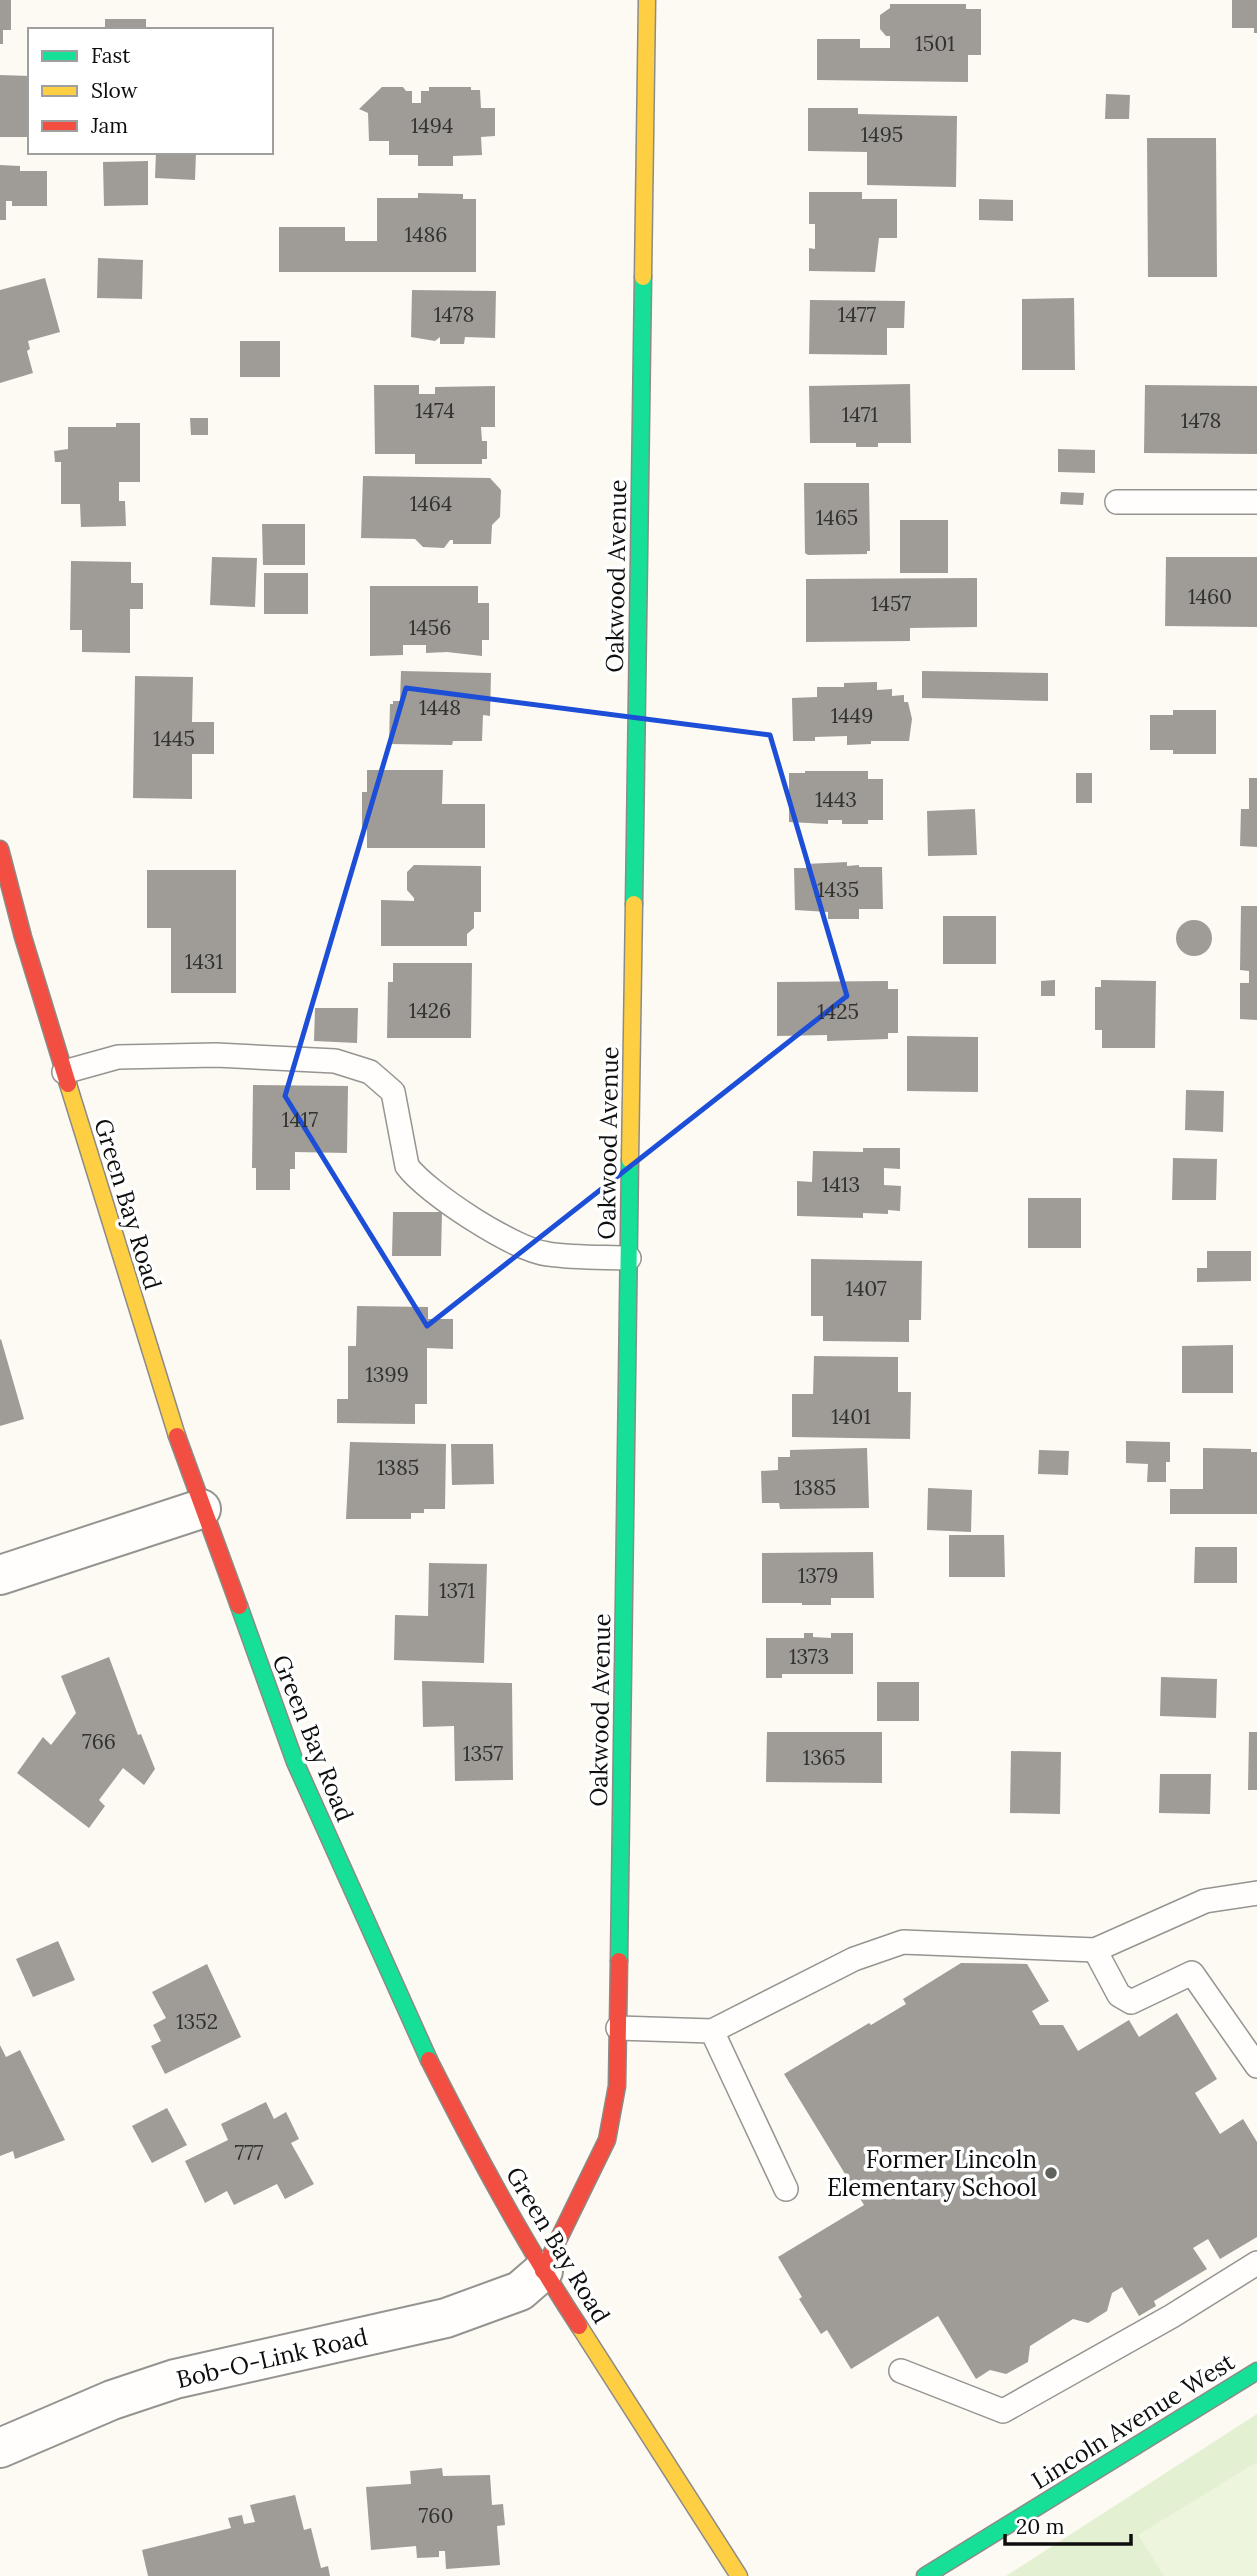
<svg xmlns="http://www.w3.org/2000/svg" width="1257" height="2576" viewBox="0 0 1257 2576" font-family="Lora,serif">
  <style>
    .green { fill: #e3f1d2 }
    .pitch { fill: #edf5dc }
    .building { fill: #9f9c98 }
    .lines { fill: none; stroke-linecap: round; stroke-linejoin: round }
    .lane-casing { stroke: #959491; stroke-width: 26 }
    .street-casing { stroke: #959491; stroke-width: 42 }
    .fast-casing { stroke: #8c8b87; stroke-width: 19 }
    .slow-casing { stroke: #8c8b87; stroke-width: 19 }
    .jam-casing { stroke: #8c8b87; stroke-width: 19 }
    .lane { stroke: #fffefd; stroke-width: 23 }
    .street { stroke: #fffefd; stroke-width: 38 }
    .fast { stroke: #16e098; stroke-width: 16 }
    .slow { stroke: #ffcf43; stroke-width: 16 }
    .jam { stroke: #f24e42; stroke-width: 16 }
    .marked { fill: none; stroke: #1d4ed8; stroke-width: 5; stroke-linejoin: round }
    .poi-dot { fill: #61615e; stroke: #fff; stroke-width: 2.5 }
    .labels { text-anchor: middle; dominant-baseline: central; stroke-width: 7; stroke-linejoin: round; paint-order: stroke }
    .number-label { font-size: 21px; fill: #323230 }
    .street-label { font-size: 24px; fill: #0e0e0e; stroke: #fff }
    .poi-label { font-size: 24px; fill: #0e0e0e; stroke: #fff; text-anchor: end }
  </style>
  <rect width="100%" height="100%" fill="#fcfaf2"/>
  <path class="green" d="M1257,2414v162h-251z"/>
  <path class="pitch" d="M1257,2462v114h-93l-26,-41z"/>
  <g class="building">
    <path d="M0,0h11v30h-8v14h-3z"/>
    <path d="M1232,0h25v33h-3v-5h-22z"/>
    <path d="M890,4h76v5h15v46h-13v27l-151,-2v-41h43v9h30v-12h-4l-6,-7v-14l10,-7z"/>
    <rect x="105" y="19" width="41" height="11"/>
    <path d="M0,75l30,1v61h-30z"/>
    <path d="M382,87h21l3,4h6v12h9v-12h8v-4h42v3h9l1,18h14v28l-14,1 1,18 -29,1v10h-35v-11h-29v-14h-20l-1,-28 -9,-4z"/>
    <path d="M1106,94l24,1 -1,24h-24z"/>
    <path d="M808,108h50v6l99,2 -1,71 -89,-2v-33l-59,-1z"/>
    <path d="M1147,138h69l1,139h-69z"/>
    <path d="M156,152h40l-1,28 -40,-2z"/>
    <path d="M148,161v44l-44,1 -1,-44z"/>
    <path d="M0,165l20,1v5h27v35h-35v-5h-6v19h-6z"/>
    <path d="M809,192h53v7h35v39h-18l-4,34 -66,-1v-23l6,1v-25h-6z"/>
    <path d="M418,193l45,1v5h13v73h-197v-45h66v14h32v-43h41z"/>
    <path d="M979,199l34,1v21l-34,-1z"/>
    <path d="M98,258l45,2 -1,39 -45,-1z"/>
    <path d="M45,278l15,54 -32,9 2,8 -3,2 6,22 -33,10v-93z"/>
    <path d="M412,290l84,1 -1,47 -30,-1 -1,7h-24v-7l-5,4 -24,-4z"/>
    <path d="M1074,298l1,72h-53v-71z"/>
    <path d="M810,300l95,1 -1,27h-17v27l-78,-1z"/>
    <rect x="240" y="341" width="40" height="36"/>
    <path d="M910,384l1,59h-33v4h-22v-4h-46l-1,-57z"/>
    <path d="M374,385h45v9h16v-7l60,-1v41h-14l1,14h5v18h-5v5h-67v-10h-40z"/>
    <path d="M1145,385l112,1v68l-113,-1z"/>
    <path d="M190,418h18v17h-17z"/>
    <path d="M116,423h24v59h-21v19h6l1,25 -45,1 -1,-23h-19v-42h-6l-1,-11 14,-2v-22h48z"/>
    <path d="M1058,449l37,1v23l-37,-1z"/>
    <path d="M363,476l127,2 11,12 -1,27 -8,8 -1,19h-38v-4h-3l-6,8 -21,-1 -8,-8 -54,-1z"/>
    <path d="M804,483h65l1,68h-3v3l-59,1 -3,-2z"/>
    <path d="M1061,492l23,1 -1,12 -23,-1z"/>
    <rect x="900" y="520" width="48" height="53"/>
    <path d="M262,524h43v41h-42z"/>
    <path d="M212,557l45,1 -2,49 -45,-2z"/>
    <path d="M1166,557h91v70l-92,-1z"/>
    <path d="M71,561l60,1v21h12v26h-13v44l-48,-1v-22h-12z"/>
    <rect x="264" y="573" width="44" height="41"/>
    <path d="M977,578v49l-67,1v13l-104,1v-63z"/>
    <path d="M370,586h108v17h11v37h-7v16l-35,-4 -21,1v-8h-23v10l-33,1z"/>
    <path d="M401,671l90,2 -1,43 -7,-1 -1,26h-29l-1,4 -63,-1 1,-40h3v-3h7z"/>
    <path d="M922,671l126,2v28l-126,-3z"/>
    <path d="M135,676l58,1 -1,45h22v32h-22v45l-59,-1z"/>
    <path d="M877,682v8l15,-1v7l12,-1v7h4l4,17 -3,22h-38v3l-24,1v-9l-32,1v4h-22l-1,-43 25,-1v-10h27v-4z"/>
    <path d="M1173,710h43v44h-43v-4h-23v-35h23z"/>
    <path d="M367,770h76l-1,34h43v44h-118v-21h-5v-35h5z"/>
    <path d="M805,771h63v8h15v41h-15v4h-26v-4h-14v4l-39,-2v-49h16z"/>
    <rect x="1076" y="773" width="16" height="30"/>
    <path d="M1249,778h8v69l-17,-1 1,-37h8z"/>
    <path d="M975,809l2,46 -49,1 -1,-45z"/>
    <path d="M847,862v4l12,-1v2h23l1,42h-24v10h-31v-7l-33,-2 -1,-42h12v-4z"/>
    <path d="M414,865l67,1v46h-7v16l-7,6v12h-86v-46l33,1v-3l-7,-8v-18z"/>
    <path d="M147,870h89v123h-65v-65h-24z"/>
    <path d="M1241,906h16v114l-17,-1v-36h9v-12l-9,-1z"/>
    <rect x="943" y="916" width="53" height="48"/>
    <circle cx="1194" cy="938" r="18"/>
    <path d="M393,963h79l-1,75h-84l1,-56h5z"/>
    <path d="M1055,980v16h-14v-15z"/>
    <path d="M1101,980l55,1 -1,67h-53v-18h-7v-43h6z"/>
    <path d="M888,981v8h10v44h-10v6l-61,2v-6l-50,1v-54z"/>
    <path d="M315,1008h43l-1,35 -43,-2z"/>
    <path d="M907,1036l71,1v55l-71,-1z"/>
    <path d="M253,1085l95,1 -1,67 -52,-1v17h-5v21h-34v-22h-4z"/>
    <path d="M1186,1090l38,1 -1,41 -38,-2z"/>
    <path d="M863,1148h37v21l-16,-1v17l17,1 -1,25 -12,-1v4l-25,-1v5l-66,-2v-35l15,1 1,-31 50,1z"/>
    <path d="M1173,1158l44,1 -1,41h-44z"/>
    <rect x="1028" y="1198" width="53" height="50"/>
    <path d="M393,1212h49l-1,44h-49z"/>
    <path d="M1207,1251h44v30l-54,1v-14h10z"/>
    <path d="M811,1259l111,2 -1,59h-12v22l-86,-1v-25h-12z"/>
    <path d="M357,1306l71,1v12h25v30l-26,-1v56h-12v20l-78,-1v-24h11v-53h8z"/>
    <path d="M1,1339l23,80 -24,7v-86z"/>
    <path d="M1233,1345v48h-51v-47z"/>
    <path d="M814,1356l84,1v35h13l-1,47 -118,-2v-43h21z"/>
    <path d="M1126,1441l44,1v20h-4v20h-19l1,-18 -22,-1z"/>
    <path d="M350,1442l96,2 -1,65h-21v4h-13v6h-65z"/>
    <path d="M451,1444h42l1,40 -42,1z"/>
    <path d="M867,1448l2,60 -89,1 -1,-6h-17l-1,-32 17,-1v-13h12v-7z"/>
    <path d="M1203,1448l48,1v3h6v62h-87v-25h33z"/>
    <path d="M1039,1450l30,1 -1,24 -30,-1z"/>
    <path d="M928,1488l44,2 -1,42 -44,-2z"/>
    <path d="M949,1535h55l1,42h-56z"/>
    <path d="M1195,1547h42v36h-43z"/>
    <path d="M873,1552l1,46h-43v7h-29v-2h-40v-50z"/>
    <path d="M429,1563l58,1 -3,99 -90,-3 1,-45 33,1z"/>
    <path d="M804,1633h9v4l18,1v-5h22v41h-71v4h-16v-40h38z"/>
    <path d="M109,1657l29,78 3,-1 14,35 -11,16 -21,-17 -24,32 6,6 -16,22 -72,-55 26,-36 8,8 25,-32 -15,-37z"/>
    <path d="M1161,1677l56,2 -1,39 -56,-2z"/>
    <path d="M422,1681l90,2 1,97 -58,1 -1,-55 -31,1z"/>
    <rect x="877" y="1682" width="42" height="39"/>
    <path d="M767,1732h115v51l-116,-1z"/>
    <path d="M1249,1732h8v58h-9z"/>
    <path d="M1011,1751l50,1 -1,62 -50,-1z"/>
    <path d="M1160,1774h51l-1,40 -51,-1z"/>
    <path d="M58,1941l17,39 -42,17 -17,-38z"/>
    <path d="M961,1963l66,1 22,37 -17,10 8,14h23l15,26 51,-31 10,17 38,-24 40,66 -22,14 25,41 23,-15 14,23v95l-37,22 -12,-20 -15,9 14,21 -53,32 2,5 -17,10 -17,-29 -10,6 -5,18 -19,12 -15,-4 -43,27 -2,16 -22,12 -16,-4 -14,9 -38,-63 -87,53 -24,-39 -6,4 -22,-35 3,-2 -24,-40 86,-52 -80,-131 85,-51 2,2 35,-21 -3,-5z"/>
    <path d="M207,1964l34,73 -76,37 -14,-28 10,-5 -8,-16 13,-7 -14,-26z"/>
    <path d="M0,2045l6,12 14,-7 45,90 -50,19 -2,-8 -13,5z"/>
    <path d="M266,2102l8,17 12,-7 13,27 -8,4 23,41 -29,15 -8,-15 -43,21 -7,-14 -22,12 -20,-42 43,-21 -7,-16z"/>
    <path d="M167,2108l20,37 -35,18 -20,-37z"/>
    <path d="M442,2468l1,8 47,-1 2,30 11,-1 2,21 -8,1 3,39 -54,4 -1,-18h-6v6l-22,1 -1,-12 -45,4 -5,-63 45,-3 -1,-13z"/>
    <path d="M295,2495l9,35 7,-2 10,40 7,-2 2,10h-182l-6,-26 89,-22 -3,-10 14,-3 2,9 11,-2 -5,-17z"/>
  </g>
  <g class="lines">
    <defs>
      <g id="lane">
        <path d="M1117,502h140"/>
        <path d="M64,1072l54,-15 98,-2 119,6 35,11 23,20 14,74c20,27 107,84 141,88 26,4 54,3 81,4"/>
        <path d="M1095,1950l24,45 12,7 61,-29 65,93"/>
        <path d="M618,2028l94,3 142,-72 49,-17 192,8 110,-49 52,-8"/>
        <path d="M712,2031l74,158"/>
        <path d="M901,2371l102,40 169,-95 85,-53"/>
      </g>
      <g id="street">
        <path d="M0,1575l201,-66"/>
        <path d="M0,2448l112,-48 63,-21 271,-61 74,-27 23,-20"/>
      </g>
      <g id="fast">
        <path d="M634,904l9,-627"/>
        <path d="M239,1606l56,156 134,298"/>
        <path d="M619,1961l11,-801"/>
        <path d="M925,2576l332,-205"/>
      </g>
      <g id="slow">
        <path d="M643,277l4,-277"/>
        <path d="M68,1084l109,352"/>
        <path d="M630,1160l4,-256"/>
        <path d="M579,2326l160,250"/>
      </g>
      <g id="jam">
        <path d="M0,849l23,88 45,147"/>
        <path d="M177,1436l62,170"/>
        <path d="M429,2060c46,91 94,181 150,266"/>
        <path d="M543,2271l64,-131 10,-54 2,-125"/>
      </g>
    </defs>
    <use href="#lane" class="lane-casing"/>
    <use href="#street" class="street-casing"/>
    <use href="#fast" class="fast-casing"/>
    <use href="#slow" class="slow-casing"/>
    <use href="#jam" class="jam-casing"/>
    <use href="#lane" class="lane"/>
    <use href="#street" class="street"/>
    <use href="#fast" class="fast"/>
    <use href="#slow" class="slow"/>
    <use href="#jam" class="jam"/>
  </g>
  <path class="marked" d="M406,688l364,47 77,261 -420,330 -142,-230z"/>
  <circle class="poi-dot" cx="1051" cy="2173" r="7"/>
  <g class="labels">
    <g class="number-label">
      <text x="935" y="43">1501</text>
      <text x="432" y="125">1494</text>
      <text x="882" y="134">1495</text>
      <text x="426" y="234">1486</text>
      <text x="454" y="314">1478</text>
      <text x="857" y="314">1477</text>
      <text x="435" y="410">1474</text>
      <text x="860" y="414">1471</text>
      <text x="1201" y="420">1478</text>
      <text x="431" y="503">1464</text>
      <text x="837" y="517">1465</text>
      <text x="1210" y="596">1460</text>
      <text x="891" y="603">1457</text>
      <text x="430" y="627">1456</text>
      <text x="440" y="707">1448</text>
      <text x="852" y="715">1449</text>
      <text x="174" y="738">1445</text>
      <text x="836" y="799">1443</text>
      <text x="838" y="889">1435</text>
      <text x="204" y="961">1431</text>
      <text x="430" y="1010">1426</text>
      <text x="838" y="1011">1425</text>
      <text x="300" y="1119">1417</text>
      <text x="841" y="1184">1413</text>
      <text x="866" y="1288">1407</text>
      <text x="387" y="1374">1399</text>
      <text x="851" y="1416">1401</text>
      <text x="398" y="1467">1385</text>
      <text x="815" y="1487">1385</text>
      <text x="818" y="1575">1379</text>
      <text x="457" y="1590">1371</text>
      <text x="809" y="1656">1373</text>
      <text x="99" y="1741">766</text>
      <text x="483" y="1753">1357</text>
      <text x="824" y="1757">1365</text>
      <text x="197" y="2021">1352</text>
      <text x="249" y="2152">777</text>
      <text x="436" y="2515">760</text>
    </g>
    <g class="street-label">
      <text transform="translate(616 576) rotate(-89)">Oakwood Avenue</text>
      <text transform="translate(608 1143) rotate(-89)">Oakwood Avenue</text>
      <text transform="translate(128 1204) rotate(73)">Green Bay Road</text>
      <text transform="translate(600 1710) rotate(-89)">Oakwood Avenue</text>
      <text transform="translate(313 1738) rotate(68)">Green Bay Road</text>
      <text transform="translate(558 2245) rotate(59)">Green Bay Road</text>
      <text transform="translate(272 2358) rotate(-13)">Bob-O-Link Road</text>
      <text transform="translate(1133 2421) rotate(-32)">Lincoln Avenue West</text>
    </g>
    <g class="poi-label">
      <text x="1037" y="2159">Former Lincoln<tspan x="1037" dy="28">Elementary School</tspan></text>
    </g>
  </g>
  <rect x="28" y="28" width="245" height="126" fill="#ffffff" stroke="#9f9f9f" stroke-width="2"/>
  <rect x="42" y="51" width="35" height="10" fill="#16e098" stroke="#9f9f9f" stroke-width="2"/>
  <text x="91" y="63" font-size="21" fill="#0e0e0e">Fast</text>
  <rect x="42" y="86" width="35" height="10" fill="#ffcf43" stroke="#9f9f9f" stroke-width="2"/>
  <text x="91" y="98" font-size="21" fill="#0e0e0e">Slow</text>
  <rect x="42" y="121" width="35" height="10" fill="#f24e42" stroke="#9f9f9f" stroke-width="2"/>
  <text x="91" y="133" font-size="21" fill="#0e0e0e">Jam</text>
  <path d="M1005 2534v10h126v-10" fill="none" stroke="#0e0e0e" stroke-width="3.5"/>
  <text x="1016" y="2534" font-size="21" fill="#0e0e0e" stroke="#ffffff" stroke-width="5" paint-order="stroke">20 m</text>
</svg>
